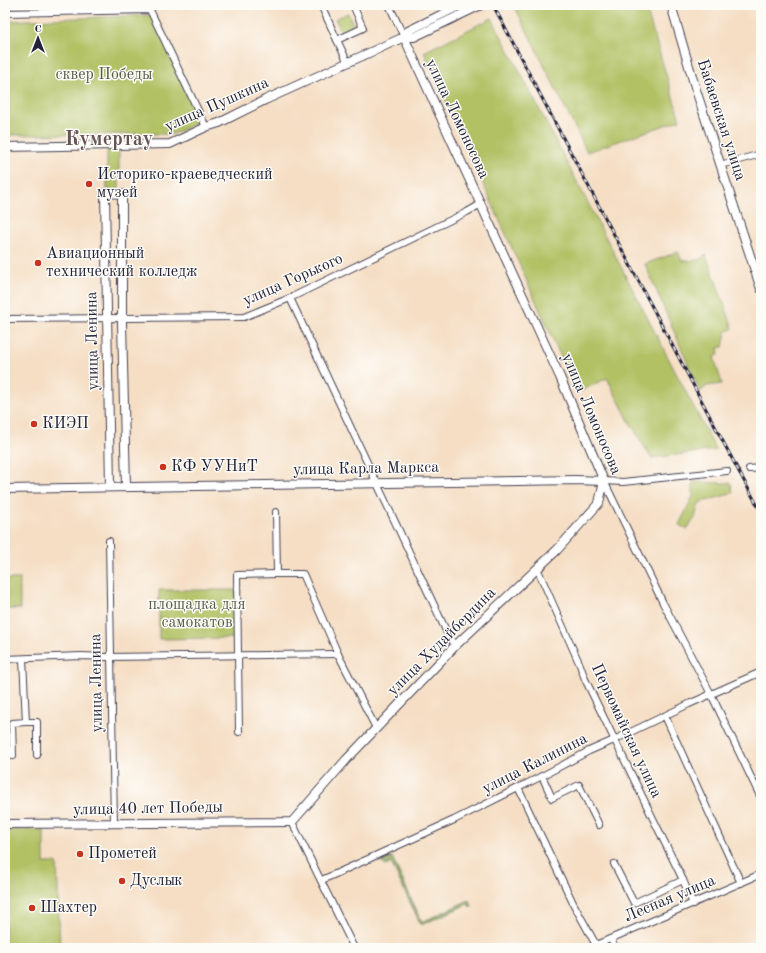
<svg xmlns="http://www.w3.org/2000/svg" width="766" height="953" viewBox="0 0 766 953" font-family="'Old Standard TT',serif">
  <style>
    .green { fill: #b1c164; stroke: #6a7250 }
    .forest { fill: #8ca75a; stroke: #57644a }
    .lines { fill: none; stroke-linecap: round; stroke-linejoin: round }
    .minor-casing { stroke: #423e50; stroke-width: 8 }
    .major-casing { stroke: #423e50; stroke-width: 10 }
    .minor { stroke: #fff; stroke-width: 6 }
    .major { stroke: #fff; stroke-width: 8 }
    .rail-casing { stroke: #22223b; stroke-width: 3 }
    .rail { stroke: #fdfcf7; stroke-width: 1.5; stroke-dasharray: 4.5; stroke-linecap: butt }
    .poi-dot { fill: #c8321e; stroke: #fdfcf7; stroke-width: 1.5 }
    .labels { text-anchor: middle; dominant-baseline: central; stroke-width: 3; stroke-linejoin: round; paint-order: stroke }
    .park-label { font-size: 16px; fill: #545a49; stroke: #fdfcf7 }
    .street-label { font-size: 16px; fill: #22223b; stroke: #fdfcf7 }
    .poi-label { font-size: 16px; fill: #22223b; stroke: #fdfcf7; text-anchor: start }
    .district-label { font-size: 20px; font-weight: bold; fill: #655355; stroke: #fdfcf7 }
  </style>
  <rect width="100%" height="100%" fill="#fdfcf7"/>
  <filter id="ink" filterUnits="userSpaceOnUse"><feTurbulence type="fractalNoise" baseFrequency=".025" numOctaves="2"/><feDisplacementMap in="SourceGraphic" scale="8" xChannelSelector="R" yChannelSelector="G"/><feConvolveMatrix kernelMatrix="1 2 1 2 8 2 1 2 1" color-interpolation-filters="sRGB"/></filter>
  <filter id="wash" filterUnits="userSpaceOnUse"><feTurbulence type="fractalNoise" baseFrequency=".012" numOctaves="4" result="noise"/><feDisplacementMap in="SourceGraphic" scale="16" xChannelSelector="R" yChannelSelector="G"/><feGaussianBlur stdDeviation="0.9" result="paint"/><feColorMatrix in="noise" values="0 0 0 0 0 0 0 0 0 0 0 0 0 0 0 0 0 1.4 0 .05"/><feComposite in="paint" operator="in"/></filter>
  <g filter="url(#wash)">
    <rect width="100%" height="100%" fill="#f5dec4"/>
    <g class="green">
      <path d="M520,5h125l35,115 -93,32 -72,-145z"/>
      <path d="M348,13l7,16 -12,6 -8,-16z"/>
      <path d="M152,15l50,106 -29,13 -168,1v-114z"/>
      <path d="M492,18l224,432 -65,8 -23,-39 -21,-41 -30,15 -153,-341z"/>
      <rect x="107" y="148" width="12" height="42"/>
      <path d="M678,252l4,9 17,-1 7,-5 27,73 -7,4 -3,15 -5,1 1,7 -5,2 8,27 -15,2 -7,6 -55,-128z"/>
      <path d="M693,482l38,1 2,10 -34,10 -4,15 -8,11 -8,-4 14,-29z"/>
      <rect x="5" y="579" width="15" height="30"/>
      <path d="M159,590h77v48l-77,1z"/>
      <path d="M5,830h39v33h13l3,85h-55z"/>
    </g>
    <path class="forest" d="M392,857l30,65 47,-22 3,6 -2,1 -2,-3 -47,21 -30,-62 -5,3 -5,-4z"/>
  </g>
  <g filter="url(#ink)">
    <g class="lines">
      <defs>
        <g id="minor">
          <path d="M321,5l16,35"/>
          <path d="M389,5l15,32"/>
          <path d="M5,13l145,-3 56,117"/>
          <path d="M348,63l-11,-23 26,-12 -10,-23"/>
          <path d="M720,165l41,-11"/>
          <path d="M290,298l159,339 6,9"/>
          <path d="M5,319l239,-2 46,-19 177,-86 14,-8"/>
          <path d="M749,469l12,-1"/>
          <path d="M604,481l59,122 48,91 50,104"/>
          <path d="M604,481l19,1 104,-11"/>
          <path d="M276,512l1,62h26l35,80 38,74"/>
          <path d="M109,541l5,283"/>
          <path d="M537,568l43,97 5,14 98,201 10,24"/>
          <path d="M5,659l76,-3 26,1 231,-3"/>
          <path d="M665,716l76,167"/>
          <path d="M26,722h11v33"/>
          <path d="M239,732l-2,-157 40,-1"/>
          <path d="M13,756l-1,-33 14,-1 -3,-63"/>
          <path d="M542,776l10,22 27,-13 20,40"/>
          <path d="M518,788l56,117 22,40"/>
          <path d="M292,822l62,126"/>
          <path d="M614,864l20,39 49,-23"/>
          <path d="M322,880l132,-60 88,-44 47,-25 25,-11 75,-36 72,-32"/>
          <path d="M611,939l4,9"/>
          <path d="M589,948l172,-74"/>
          <path d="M759,948l2,-1"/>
        </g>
        <g id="major">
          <path d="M671,5l25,85 65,199"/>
          <path d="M404,37l156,340 44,104"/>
          <path d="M404,37l4,-6 53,-26"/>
          <path d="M5,147l165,-3 36,-17 13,-4 46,-23 139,-63h10l67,-32"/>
          <path d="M110,487l-5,-294 17,1v129l4,164"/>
          <path d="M5,489l570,-9 29,1"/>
          <path d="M5,824l287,-2 54,-62 109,-114 102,-96 42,-47 5,-22"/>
        </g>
      </defs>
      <use href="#minor" class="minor-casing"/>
      <use href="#major" class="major-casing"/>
      <use href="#minor" class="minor"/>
      <use href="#major" class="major"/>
      <defs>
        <path id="rail" d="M493,5l244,463 24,44"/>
      </defs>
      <use href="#rail" class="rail-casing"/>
      <use href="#rail" class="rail"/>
    </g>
  </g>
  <g class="poi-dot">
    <circle cx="89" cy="184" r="4"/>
    <circle cx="38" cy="263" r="4"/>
    <circle cx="34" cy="424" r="4"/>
    <circle cx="163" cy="467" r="4"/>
    <circle cx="80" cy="854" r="4"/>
    <circle cx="122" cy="881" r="4"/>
    <circle cx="32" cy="908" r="4"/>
  </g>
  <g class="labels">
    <g class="park-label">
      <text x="104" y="75">сквер Победы</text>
      <text x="197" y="605">площадка для<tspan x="197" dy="18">самокатов</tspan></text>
    </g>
    <g class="street-label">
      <text transform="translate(217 105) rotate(-24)">улица Пушкина</text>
      <text transform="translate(457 119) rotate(65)">улица Ломоносова</text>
      <text transform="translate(721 120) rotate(72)">Бабаевская улица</text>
      <text transform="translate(293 280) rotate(-24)">улица Горького</text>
      <text transform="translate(93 341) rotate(-91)">улица Ленина</text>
      <text transform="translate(591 414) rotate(67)">улица Ломоносова</text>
      <text transform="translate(366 469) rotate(-1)">улица Карла Маркса</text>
      <text transform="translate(442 642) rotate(-45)">улица Худайбердина</text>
      <text transform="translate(97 683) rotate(-91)">улица Ленина</text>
      <text transform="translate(626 731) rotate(65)">Первомайская улица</text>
      <text transform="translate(535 764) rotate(-27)">улица Калинина</text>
      <text transform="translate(148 809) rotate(-1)">улица 40 лет Победы</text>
      <text transform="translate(670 899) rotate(-23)">Лесная улица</text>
    </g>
    <g class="poi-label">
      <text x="97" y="175">Историко-краеведческий<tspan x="97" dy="18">музей</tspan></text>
      <text x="46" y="254">Авиационный<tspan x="46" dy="18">технический колледж</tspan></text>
      <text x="42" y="424">КИЭП</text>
      <text x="171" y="467">КФ УУНиТ</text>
      <text x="88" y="854">Прометей</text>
      <text x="130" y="881">Дуслык</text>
      <text x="40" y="908">Шахтер</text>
    </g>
    <g class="district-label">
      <text x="109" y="140">Кумертау</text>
    </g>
  </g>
  <rect width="766" height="953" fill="none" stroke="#fdfcf7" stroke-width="20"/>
  <g transform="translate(38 38)" stroke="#fdfcf7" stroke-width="3" paint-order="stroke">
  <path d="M0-3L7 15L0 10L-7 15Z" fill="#22223b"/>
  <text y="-6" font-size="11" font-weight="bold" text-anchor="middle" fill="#22223b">С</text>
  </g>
</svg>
